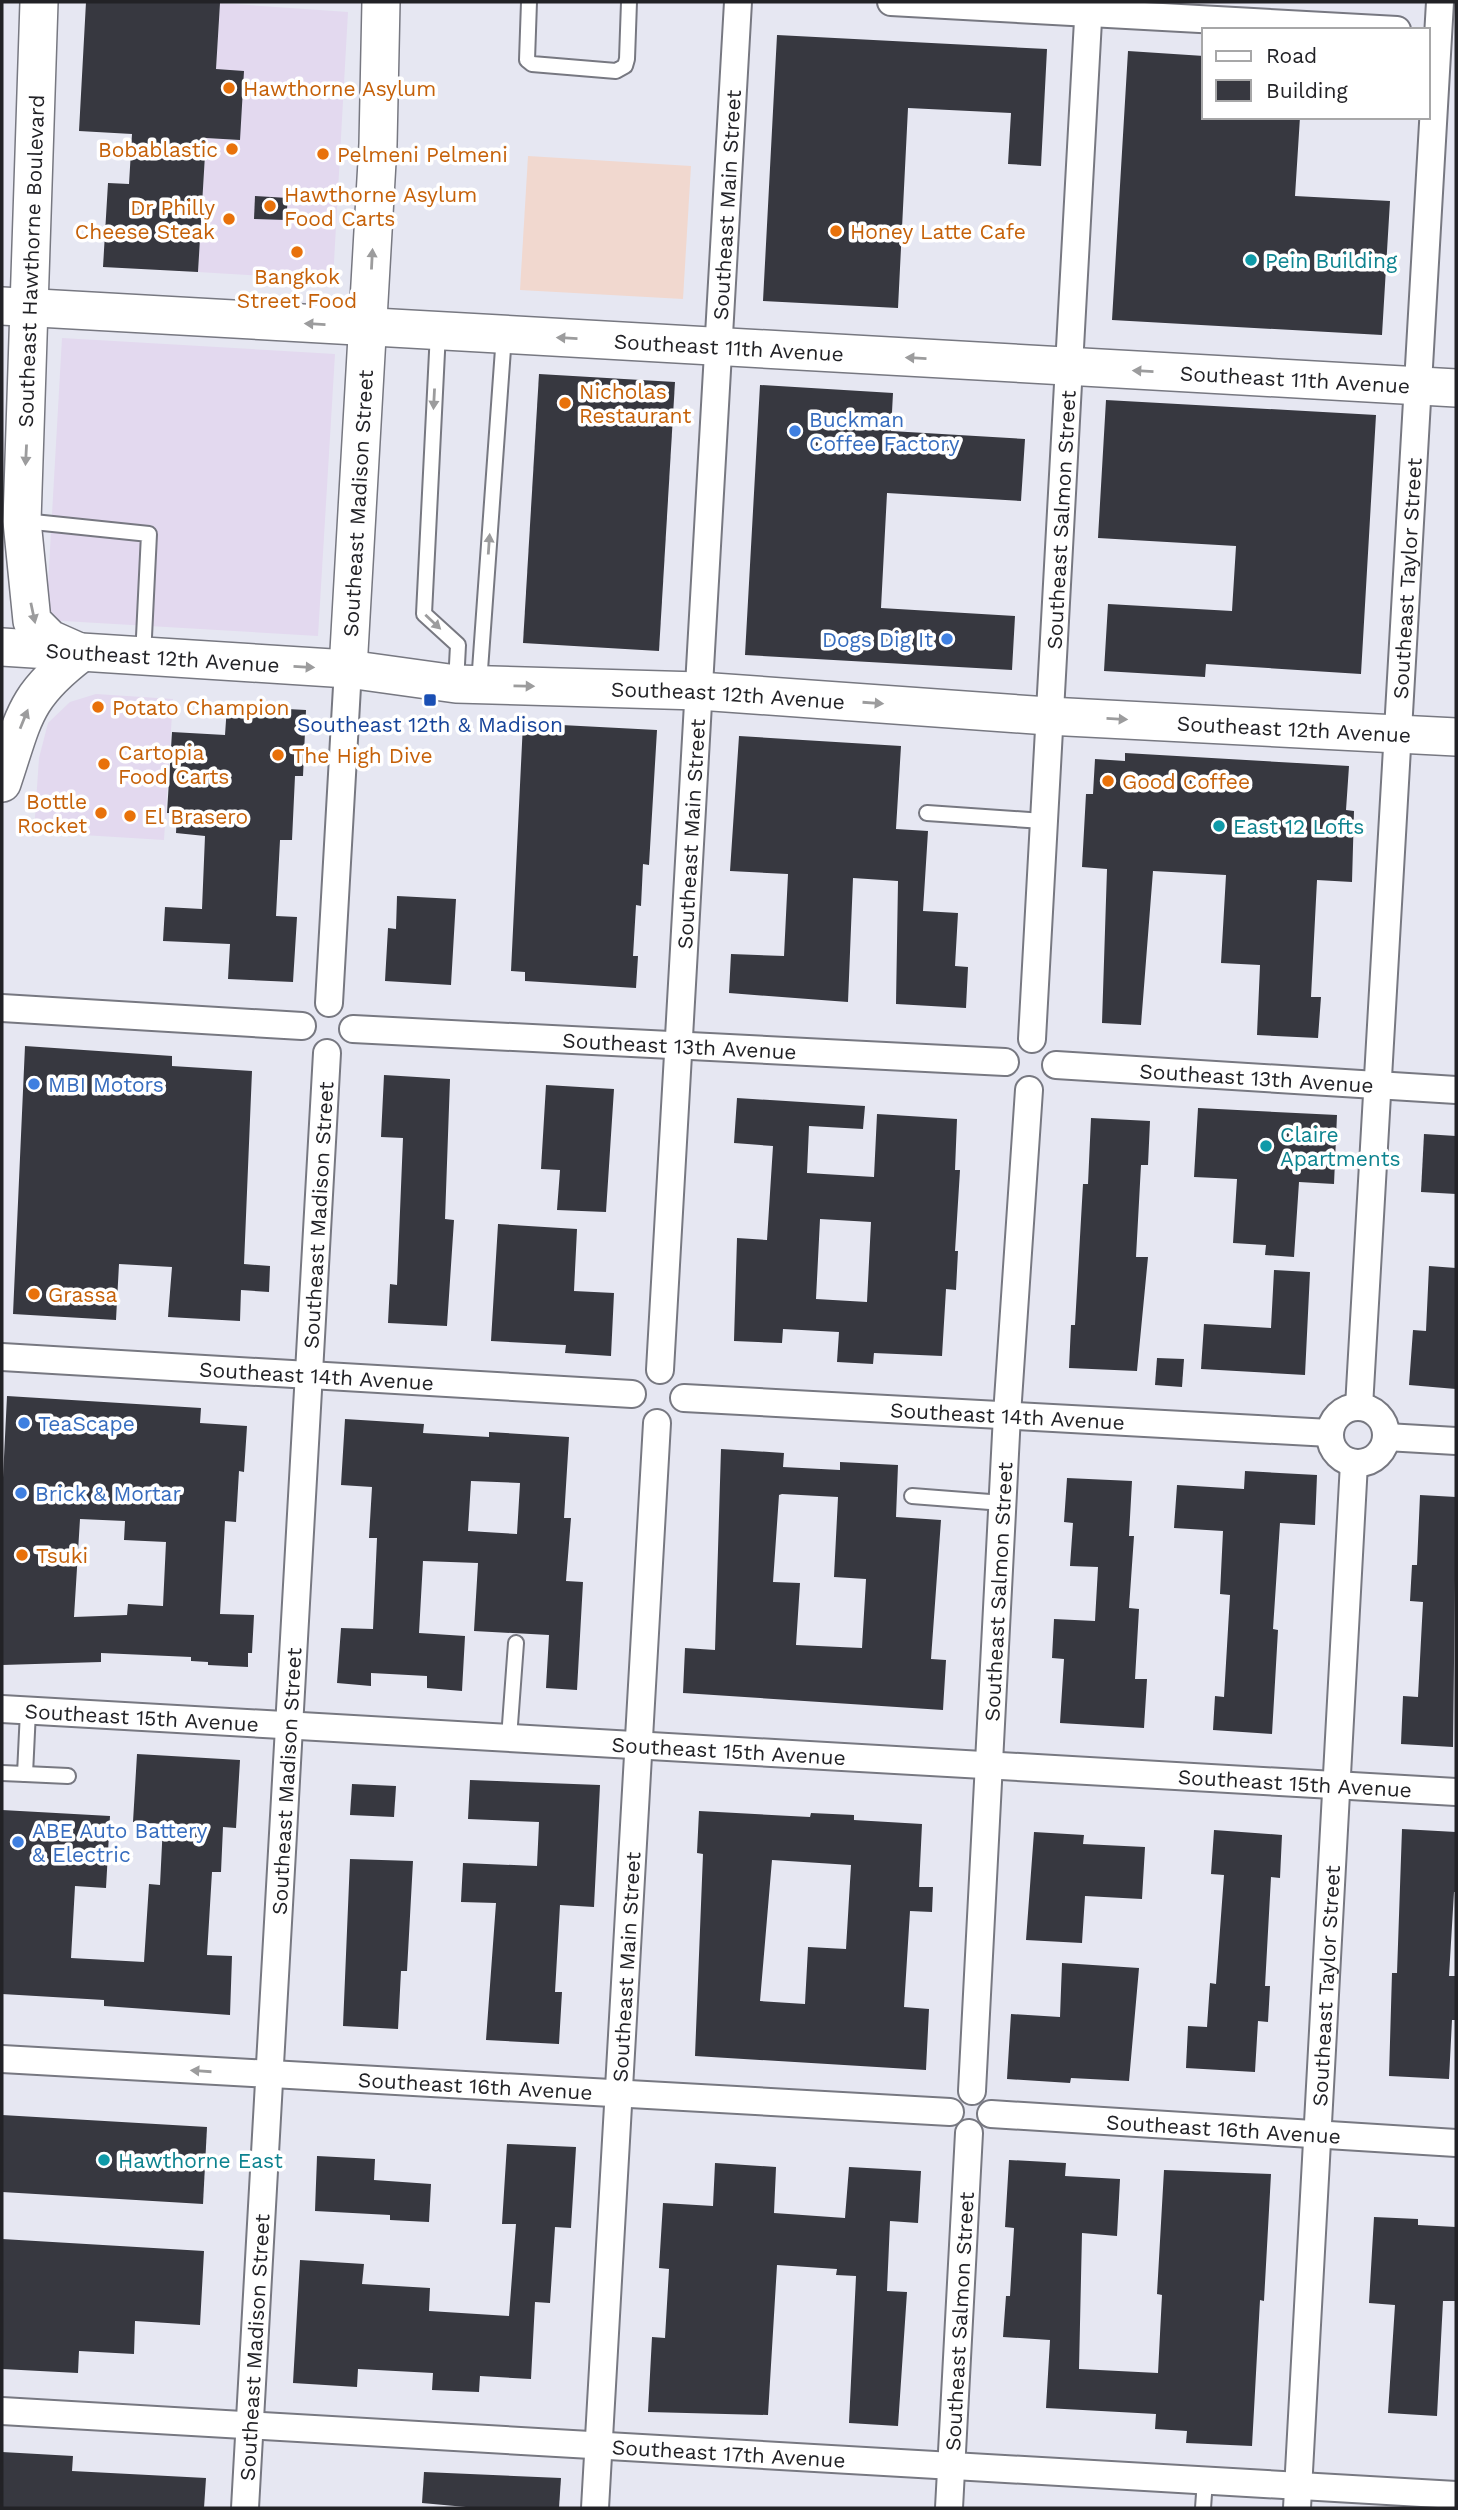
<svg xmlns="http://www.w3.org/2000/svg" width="1458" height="2510" viewBox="0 0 1458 2510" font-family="'Work Sans',sans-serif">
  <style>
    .commercial { fill: #e3d9ef }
    .industrial { fill: #f1d8cf }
    .building { fill: #373840; fill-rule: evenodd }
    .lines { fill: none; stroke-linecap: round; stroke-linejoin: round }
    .service-casing { stroke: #777881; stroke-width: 18 }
    .minor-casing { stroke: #777881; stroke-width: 30 }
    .secondary-casing { stroke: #777881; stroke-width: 40 }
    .service { stroke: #fff; stroke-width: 14 }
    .minor { stroke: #fff; stroke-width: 26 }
    .secondary { stroke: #fff; stroke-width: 37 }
    .oneway { fill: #9c9c9d }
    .food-dot { fill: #e8710a; stroke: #fff; stroke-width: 2.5 }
    .culture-dot { fill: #0f9aa8; stroke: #fff; stroke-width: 2.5 }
    .shop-dot { fill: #3f7fe0; stroke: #fff; stroke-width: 2.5 }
    .transit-dot { fill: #1a4fb4; stroke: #fff; stroke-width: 2.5 }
    .labels { text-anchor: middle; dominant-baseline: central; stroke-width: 7; stroke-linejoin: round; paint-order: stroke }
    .food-label { font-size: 21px; fill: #c56008; stroke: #fff; text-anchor: start }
    .street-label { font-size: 21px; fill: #222226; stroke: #fff }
    .culture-label { font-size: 21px; fill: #0d838f; stroke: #fff; text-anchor: start }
    .shop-label { font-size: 21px; fill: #366cbe; stroke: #fff; text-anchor: start }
    .transit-label { font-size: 21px; fill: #164399; stroke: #fff }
  </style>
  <rect width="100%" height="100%" fill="#e6e7f2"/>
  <g class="commercial">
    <path d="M220,3l128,9 -15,268 -135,-8 8,-134 33,2 -23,-71z"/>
    <path d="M62,338l273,16 -17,282 -272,-16z"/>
    <path d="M96,694l77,5 -9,141 -130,-8 5,-74 9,-35 22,-21z"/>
  </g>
  <path class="industrial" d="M528,156l163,10 -8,133 -163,-9z"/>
  <g class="building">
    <path d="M86,2l134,1 -4,66 28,2 -4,69 -34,-2 -8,134 -95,-5 5,-84 21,1 3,-50 -53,-3z"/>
    <path d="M777,35l270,14 -6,117 -33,-2 3,-51 -103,-5 -10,200 -135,-7z"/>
    <path d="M1128,51l76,5v61h96l-5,79 95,5 -8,134 -270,-15z"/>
    <path d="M255,196l33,2 -2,22 -32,-1z"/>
    <path d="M539,374l136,8 -16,269 -136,-8z"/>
    <path d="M760,385l133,8 -2,38 134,8 -4,62 -134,-8 -6,115 134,8 -3,54 -267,-15z"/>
    <path d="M1106,400l270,15 -15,259 -155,-10 -1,13 -101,-6 4,-67 124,7 4,-65 -138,-8z"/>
    <path d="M227,706l79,4 -3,66h-8l-3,64h-12l-4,76 21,1 -4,65 -65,-3 2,-35 -67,-3 2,-34 37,2 3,-73 -29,-3 1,-20h-10l5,-81 53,3z"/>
    <path d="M523,723l134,7 -8,135 -6,-1 -2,42 -5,-1 -3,51h5l-2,32 -111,-7v-9l-14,-1z"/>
    <path d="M739,736l162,10 -5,83 32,2 -5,80 35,2 -3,53 13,1 -2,41 -70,-4 2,-123 -45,-3 -5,124 -119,-9 2,-39 53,2 4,-82 -58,-3z"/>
    <path d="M1125,753l224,13 -3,44 8,1 -2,71 -35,-2 -6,117h10l-3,41 -61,-3 3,-70 -39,-2 5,-88 -73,-4 -12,154 -39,-2 5,-154 -25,-2 4,-73h7l2,-35 30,2z"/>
    <path d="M397,896l59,3 -5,86 -66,-4 3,-53 8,1z"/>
    <path d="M25,1046l147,10v10l80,5 -8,193 26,2 -1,26 -28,-2 -1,31 -72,-4 4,-50 -53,-3 -3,56 -103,-6z"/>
    <path d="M384,1075l66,4 -5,140 9,1 -7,106 -59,-3 2,-39 7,1 6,-147 -22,-1z"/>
    <path d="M546,1085l68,4 -8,123 -49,-2 3,-40 -19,-1z"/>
    <path d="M737,1098l128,8 -2,23 -54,-3 -2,47 67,4 3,-63 80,5 -2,51h5l-5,81h3l-2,39 -10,-1 -4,67 -68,-3 -1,11 -36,-2 2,-30 -56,-3 -1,14 -48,-2 3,-103 30,2 6,-94 -39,-3zM820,1219l51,3 -4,80 -51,-3z"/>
    <path d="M1198,1108l139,7 -3,69 -35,-2 -5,75 -29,-2 1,-10 -33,-2 4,-64 -43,-2z"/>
    <path d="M1091,1118l59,3 -2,44h-7l-5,92h12l-11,114 -68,-3 2,-43h4l8,-141h5z"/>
    <path d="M1424,1134l32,2v58l-35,-2z"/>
    <path d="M498,1224l79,5 -3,62 40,2 -3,63 -46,-3 1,-8 -75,-4z"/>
    <path d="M1429,1266l27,2v121l-47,-4 4,-55 13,1z"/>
    <path d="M1274,1270l36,2 -5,103 -104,-6 3,-45 67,4z"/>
    <path d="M1157,1358l27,1 -2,28 -27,-2z"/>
    <path d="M7,1396l194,12 -1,15 47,3 -3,46 -5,-1 -3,51 -11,-1 -5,93 34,1 -2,38h-4v14l-40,-2v-3l-17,-1v-4l-90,-4v9l-99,3v-167zM80,1519l45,2 -1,19 42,2 -3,64 -35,-2 -1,11 -53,2z"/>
    <path d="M345,1419l79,5 -1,9 66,4v-5l80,5 -5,81h7l-5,63 17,1 -6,108 -31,-2 3,-53 -75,-4 4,-68 -55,-2 -4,72 46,3 -3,55 -35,-3v-12l-56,-3v13l-34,-3 4,-55 32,1 4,-91h-8l3,-51 -31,-2zM471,1481l49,2 -3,51 -49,-3z"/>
    <path d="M721,1449l63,4 -1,14 57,3v-8l58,3 -2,52 45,3 -10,139 15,1 -3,50 -260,-17 2,-45 30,2zM782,1494l56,3 -4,80 32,2 -4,69 -66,-3 4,-62 -27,-1 6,-87z"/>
    <path d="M1245,1471l72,4 -2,50 -35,-2 -7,106 5,1 -6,104 -59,-4 2,-34 9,1 6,-102 -10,-1 3,-63 -49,-3 3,-43 67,4z"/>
    <path d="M1067,1478l65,3 -3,55h5l-5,72 10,1 -4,70h12l-3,49 -84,-5 4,-64 -12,-1 2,-39 41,2 3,-54 -28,-1 3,-43 -9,-1z"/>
    <path d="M1420,1495l36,2 -3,250 -52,-3 2,-48 15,1 5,-95 -13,-1 2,-36h5z"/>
    <path d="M137,1754l103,6 -4,68 -13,-1 -2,45h-9l-5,83 25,1 -2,59 -126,-9v-6l-102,-6v-184l108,6 -4,72 -31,-2 -4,72 73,4 5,-78 11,1 3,-61 -30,-2z"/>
    <path d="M470,1780l130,5 -6,122 -34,-2 -5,87h7l-3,52 -73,-4 10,-137 -35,-1 2,-39 74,3 2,-44 -71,-3z"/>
    <path d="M352,1784l44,2 -2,31 -44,-2z"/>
    <path d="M699,1811l111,6 1,-4 43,2v5l68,4 -3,63h14l-1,25 -22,-1 -6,96 25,2 -3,61 -231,-14 8,-202 -6,-1zM772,1860l79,5 -5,84 -38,-2 -3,57 -45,-3z"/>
    <path d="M1402,1829l54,3v60h-2l-5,84h7v44h-4l-3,59 -60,-3 3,-103h5z"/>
    <path d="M1214,1830l68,5 -2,43 -9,-1 -6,109h5l-2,36 -10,-1 -3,51 -69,-4 2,-42 19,1 3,-44 6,1 8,-109 -13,-1z"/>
    <path d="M1034,1832l50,3 -1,9 62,3 -3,52 -57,-3 -3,47 -56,-3z"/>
    <path d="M350,1859l63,2 -6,110h-6l-3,58 -55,-3z"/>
    <path d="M1062,1963l77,5 -10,113 -58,-3 -1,5 -63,-4 4,-65 49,3z"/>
    <path d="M2,2115l205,12 -4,77 -201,-12z"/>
    <path d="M507,2144l69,3 -5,81 -16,-1 -5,76 -15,-1 -4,77 -51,-3 -1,16 -47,-2 1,-17 -75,-4 -1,18 -64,-4 7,-123 64,4 -2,20 68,4 -1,23 80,5 7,-92h-14z"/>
    <path d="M317,2156l58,3 -1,21 57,4 -2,38 -39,-2v-5l-75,-4z"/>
    <path d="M1009,2160l57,3 -1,13 55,3 -3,57 -35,-3 -3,136 79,4 4,-78 -5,-1 7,-124 107,4 -7,127 -4,-1 -8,146 -66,-3 1,-12 -32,-2 1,-15 -110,-6 4,-68 -47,-3 3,-41h4l4,-68 -9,-1z"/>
    <path d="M715,2163l61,4 -2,46 71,5 4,-51 72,4 -3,52 -28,-2 -3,70 20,1 -9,134 -49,-3 7,-147 -20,-1 1,-6 -60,-4 -9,150 -120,-3 4,-75 13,1 4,-69 -10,-1 4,-65 50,3z"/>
    <path d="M1374,2217l44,2v6l38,2v74h-13l-6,115 -49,-3 7,-108 -26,-2z"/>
    <path d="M2,2239l202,12 -4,74 -65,-4 -1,33 -55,-3 -1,22 -76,-4z"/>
    <path d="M2,2452l71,4 -1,15 134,7 -2,30h-202z"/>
    <path d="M424,2472l137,6 -2,30h-82l-55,-5z"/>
  </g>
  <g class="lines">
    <defs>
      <g id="service">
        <path d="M529,2l-2,58 5,4 84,7 9,-5 2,-7 2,-57"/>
        <path d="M438,332l-14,282 34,31 -2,39"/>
        <path d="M24,521l125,13 -6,123"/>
        <path d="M479,684l25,-349"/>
        <path d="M927,813l116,8"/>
        <path d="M912,1496l91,7"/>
        <path d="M509,1738l7,-95"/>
        <path d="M2,1773l23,1 3,-63"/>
        <path d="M25,1774l43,2"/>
        <path d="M1203,2508l2,-28"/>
      </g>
      <g id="minor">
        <path d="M891,2l506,28"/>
        <path d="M329,1003l19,-334"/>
        <path d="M2,1008l300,18"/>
        <path id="s1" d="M353,1029l652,33"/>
        <path id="s2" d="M1032,1039l57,-1037"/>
        <path id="s3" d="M1056,1065l400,25"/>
        <path id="s4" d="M2,1357l630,37"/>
        <path id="s5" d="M660,1370l78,-1368"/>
        <path id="s6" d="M684,1398l646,35"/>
        <circle cx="1358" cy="1435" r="28"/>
        <path id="s7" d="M1359,1407l81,-1405"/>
        <path d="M1386,1437l70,4"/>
        <path id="s8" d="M2,1709l1454,83"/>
        <path id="s9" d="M2,2059l948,53"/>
        <path id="s10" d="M972,2091l35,-676 22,-325"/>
        <path id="s11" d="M991,2114l465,29"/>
        <path id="s12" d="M2,2411l1454,84"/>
        <path id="s13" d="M245,2508l82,-1455"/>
        <path id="s14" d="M595,2508l62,-1085"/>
        <path id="s15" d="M949,2508l20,-375"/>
        <path id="s16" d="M1297,2508l57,-1045"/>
      </g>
      <g id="secondary">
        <path d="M39,2l-17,519 10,100 18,18 27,12"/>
        <path id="s17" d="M2,306l1454,82"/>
        <path id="s18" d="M2,647l346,22 108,15 243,7 349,25 408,21"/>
        <path id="s19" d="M348,669l30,-525 3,-142"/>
        <path d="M2,783c22,-65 21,-86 79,-130"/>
      </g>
    </defs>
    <use href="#service" class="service-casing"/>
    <use href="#minor" class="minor-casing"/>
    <use href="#secondary" class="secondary-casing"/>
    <use href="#service" class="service"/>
    <use href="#minor" class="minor"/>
    <use href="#secondary" class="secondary"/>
  </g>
  <defs><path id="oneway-solid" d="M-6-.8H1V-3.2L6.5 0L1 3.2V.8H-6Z" transform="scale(1.75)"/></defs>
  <g class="oneway">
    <use href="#oneway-solid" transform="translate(372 259) rotate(-87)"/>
    <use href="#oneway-solid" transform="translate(315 324) rotate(-177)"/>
    <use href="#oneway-solid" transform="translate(567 338) rotate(-177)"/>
    <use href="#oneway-solid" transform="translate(916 358) rotate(-177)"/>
    <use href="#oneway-solid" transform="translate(1143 371) rotate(-177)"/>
    <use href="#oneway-solid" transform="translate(434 399) rotate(93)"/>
    <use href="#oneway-solid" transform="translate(26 455) rotate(93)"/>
    <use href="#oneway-solid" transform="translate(489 544) rotate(-86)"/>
    <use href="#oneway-solid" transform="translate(33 613) rotate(78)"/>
    <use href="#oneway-solid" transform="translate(433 622) rotate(43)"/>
    <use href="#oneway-solid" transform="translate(304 667) rotate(3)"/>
    <use href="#oneway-solid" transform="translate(524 686) rotate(1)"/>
    <use href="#oneway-solid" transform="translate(873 703) rotate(4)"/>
    <use href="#oneway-solid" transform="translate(24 719) rotate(-68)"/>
    <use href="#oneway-solid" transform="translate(1117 719) rotate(3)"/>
    <use href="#oneway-solid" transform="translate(201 2071) rotate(-176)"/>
  </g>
  <g class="food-dot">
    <circle cx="229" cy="88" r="7"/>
    <circle cx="232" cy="149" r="7"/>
    <circle cx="323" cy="154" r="7"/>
    <circle cx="270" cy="206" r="7"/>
    <circle cx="229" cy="219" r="7"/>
    <circle cx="836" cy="231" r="7"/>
    <circle cx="297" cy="252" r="7"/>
    <circle cx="565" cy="403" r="7"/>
    <circle cx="98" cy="707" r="7"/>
    <circle cx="278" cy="755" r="7"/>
    <circle cx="104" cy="764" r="7"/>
    <circle cx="1108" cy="781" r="7"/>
    <circle cx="101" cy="813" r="7"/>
    <circle cx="130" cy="816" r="7"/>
    <circle cx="34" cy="1294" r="7"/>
    <circle cx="22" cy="1555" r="7"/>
  </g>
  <g class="culture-dot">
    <circle cx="1251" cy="260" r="7"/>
    <circle cx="1219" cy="826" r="7"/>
    <circle cx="1266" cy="1146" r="7"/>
    <circle cx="104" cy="2160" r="7"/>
  </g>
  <g class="shop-dot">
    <circle cx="795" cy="431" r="7"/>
    <circle cx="947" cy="639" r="7"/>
    <circle cx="34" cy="1084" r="7"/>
    <circle cx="24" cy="1423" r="7"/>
    <circle cx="21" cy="1493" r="7"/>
    <circle cx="18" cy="1842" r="7"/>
  </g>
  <rect class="transit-dot" x="423" y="693" width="14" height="14" rx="3.5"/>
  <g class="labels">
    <g class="food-label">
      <text x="243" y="88">Hawthorne Asylum</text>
      <text x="218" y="149" text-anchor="end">Bobablastic</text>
      <text x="337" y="154">Pelmeni Pelmeni</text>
      <text x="284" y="194">Hawthorne Asylum<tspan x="284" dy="24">Food Carts</tspan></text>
      <text x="215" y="207" text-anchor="end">Dr Philly<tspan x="215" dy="24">Cheese Steak</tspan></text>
      <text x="850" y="231">Honey Latte Cafe</text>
      <text x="297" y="276" text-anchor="middle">Bangkok<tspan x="297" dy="24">Street Food</tspan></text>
      <text x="579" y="391">Nicholas<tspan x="579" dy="24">Restaurant</tspan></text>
      <text x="112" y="707">Potato Champion</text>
      <text x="118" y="752">Cartopia<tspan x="118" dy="24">Food Carts</tspan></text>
      <text x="292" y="755">The High Dive</text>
      <text x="1122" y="781">Good Coffee</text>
      <text x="87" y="801" text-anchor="end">Bottle<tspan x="87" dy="24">Rocket</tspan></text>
      <text x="144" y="816">El Brasero</text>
      <text x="48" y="1294">Grassa</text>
      <text x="36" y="1555">Tsuki</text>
    </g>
    <g class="street-label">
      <text stroke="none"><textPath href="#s5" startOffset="1167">Southeast Main Street</textPath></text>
      <text transform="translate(31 261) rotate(-88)">Southeast Hawthorne Boulevard</text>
      <text stroke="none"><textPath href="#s17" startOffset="728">Southeast 11th Avenue</textPath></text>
      <text stroke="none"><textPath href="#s17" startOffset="1295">Southeast 11th Avenue</textPath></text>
      <text stroke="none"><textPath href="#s19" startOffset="166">Southeast Madison Street</textPath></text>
      <text stroke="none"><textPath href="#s2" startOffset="520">Southeast Salmon Street</textPath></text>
      <text stroke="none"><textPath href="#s7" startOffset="830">Southeast Taylor Street</textPath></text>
      <text stroke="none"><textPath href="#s18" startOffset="161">Southeast 12th Avenue</textPath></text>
      <text stroke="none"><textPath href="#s18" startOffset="728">Southeast 12th Avenue</textPath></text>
      <text stroke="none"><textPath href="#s18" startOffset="1295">Southeast 12th Avenue</textPath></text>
      <text stroke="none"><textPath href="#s5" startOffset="537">Southeast Main Street</textPath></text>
      <text stroke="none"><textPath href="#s1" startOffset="327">Southeast 13th Avenue</textPath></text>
      <text stroke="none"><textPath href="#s3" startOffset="201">Southeast 13th Avenue</textPath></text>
      <text stroke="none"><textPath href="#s13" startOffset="1295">Southeast Madison Street</textPath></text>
      <text stroke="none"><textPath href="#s4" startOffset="315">Southeast 14th Avenue</textPath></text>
      <text stroke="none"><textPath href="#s6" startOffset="324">Southeast 14th Avenue</textPath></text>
      <text stroke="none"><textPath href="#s10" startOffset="500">Southeast Salmon Street</textPath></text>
      <text stroke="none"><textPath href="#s8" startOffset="140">Southeast 15th Avenue</textPath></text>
      <text stroke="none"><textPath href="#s8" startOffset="728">Southeast 15th Avenue</textPath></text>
      <text stroke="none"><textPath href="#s13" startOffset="728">Southeast Madison Street</textPath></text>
      <text stroke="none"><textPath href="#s8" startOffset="1295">Southeast 15th Avenue</textPath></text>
      <text stroke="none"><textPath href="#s14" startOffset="542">Southeast Main Street</textPath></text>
      <text stroke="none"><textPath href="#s16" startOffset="523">Southeast Taylor Street</textPath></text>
      <text stroke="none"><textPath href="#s9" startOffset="474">Southeast 16th Avenue</textPath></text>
      <text stroke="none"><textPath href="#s11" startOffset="233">Southeast 16th Avenue</textPath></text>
      <text stroke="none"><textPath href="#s15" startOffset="187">Southeast Salmon Street</textPath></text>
      <text stroke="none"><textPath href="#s13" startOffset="161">Southeast Madison Street</textPath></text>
      <text stroke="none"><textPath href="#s12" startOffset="728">Southeast 17th Avenue</textPath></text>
    </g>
    <g class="culture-label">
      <text x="1265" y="260">Pein Building</text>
      <text x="1233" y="826">East 12 Lofts</text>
      <text x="1280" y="1134">Claire<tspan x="1280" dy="24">Apartments</tspan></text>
      <text x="118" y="2160">Hawthorne East</text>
    </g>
    <g class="shop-label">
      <text x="809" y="419">Buckman<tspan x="809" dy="24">Coffee Factory</tspan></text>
      <text x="933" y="639" text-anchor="end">Dogs Dig It</text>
      <text x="48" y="1084">MBI Motors</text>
      <text x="38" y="1423">TeaScape</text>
      <text x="35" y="1493">Brick &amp; Mortar</text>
      <text x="32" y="1830">ABE Auto Battery<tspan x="32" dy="24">&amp; Electric</tspan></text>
    </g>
    <g class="transit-label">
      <text x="430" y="724">Southeast 12th &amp; Madison</text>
    </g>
  </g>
  <rect width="1458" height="2510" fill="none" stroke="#222226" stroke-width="7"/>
  <rect x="1202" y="28" width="228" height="91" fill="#ffffff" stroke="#a7a7a8" stroke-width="2"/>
  <rect x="1216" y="51" width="35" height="10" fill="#ffffff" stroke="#a7a7a8" stroke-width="2"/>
  <text x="1266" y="63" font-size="21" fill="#222226">Road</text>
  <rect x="1216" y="80" width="35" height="21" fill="#373840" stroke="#a7a7a8" stroke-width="2"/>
  <text x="1266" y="98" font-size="21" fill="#222226">Building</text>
</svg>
